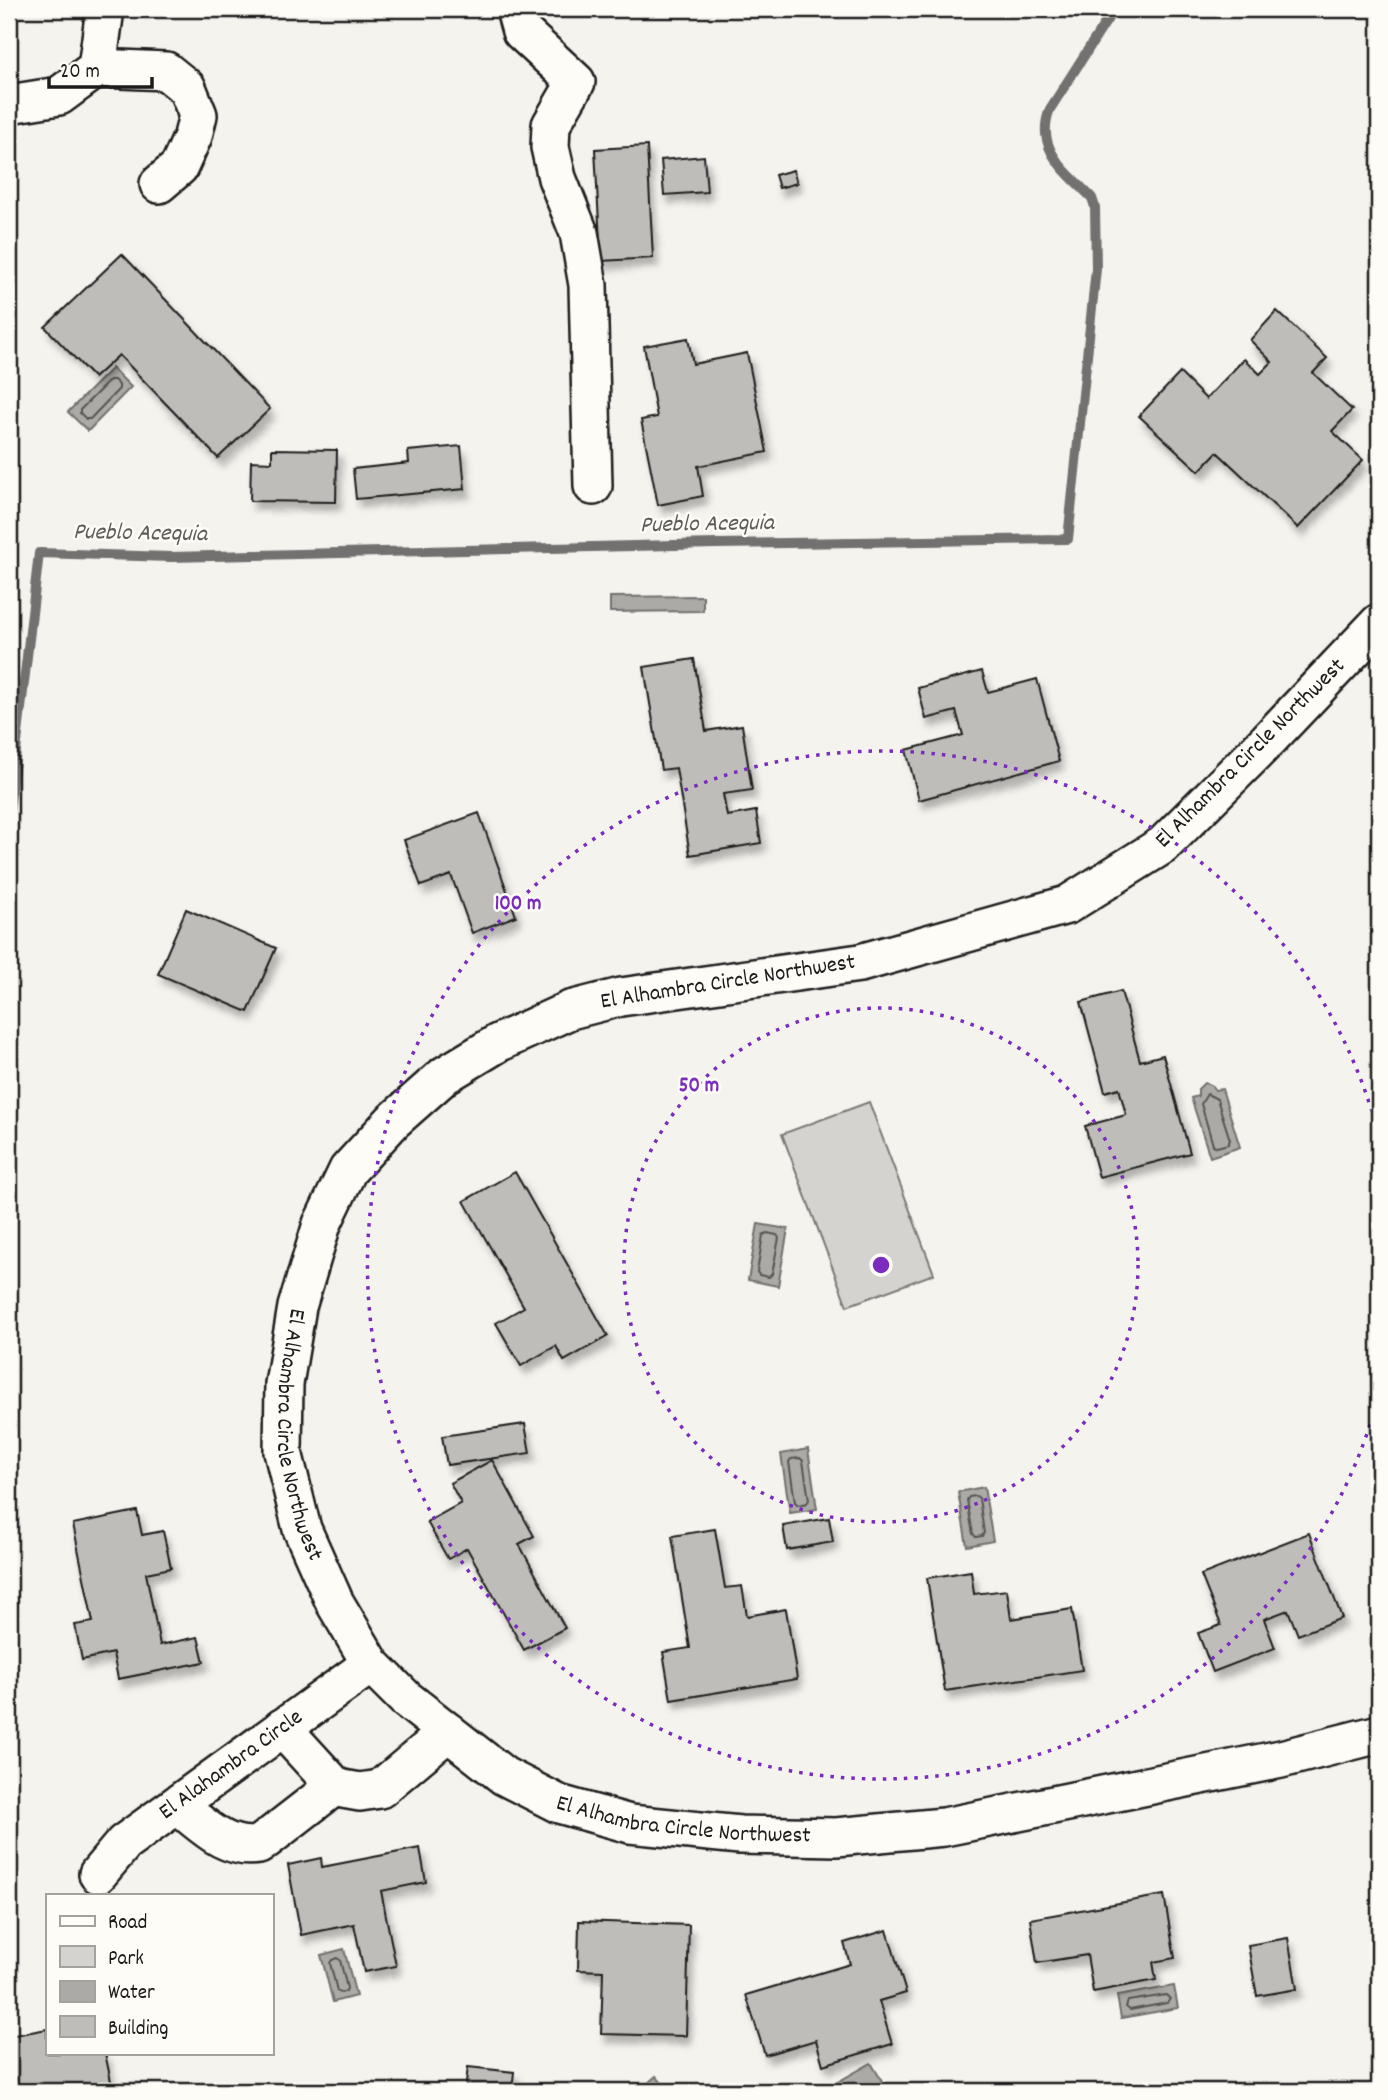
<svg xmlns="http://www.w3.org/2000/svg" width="1388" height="2100" viewBox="0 0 1388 2100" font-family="Dekko,sans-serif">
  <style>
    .green { fill: #d4d3cf; stroke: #787876; stroke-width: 2 }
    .water { fill: #abaaa6; stroke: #72716f; stroke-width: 2 }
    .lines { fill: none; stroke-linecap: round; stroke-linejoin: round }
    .shore { stroke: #555553; stroke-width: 2 }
    .stream { stroke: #72716f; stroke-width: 10 }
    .building { fill: #bebdba; stroke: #1c1c1c; stroke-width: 2; filter: url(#shadow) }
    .minor-casing { stroke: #1c1c1c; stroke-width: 42 }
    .minor { stroke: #fdfcf7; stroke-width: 37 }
    .ring { fill: none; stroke: #7b2cbf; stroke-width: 3.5; stroke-dasharray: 3.5 7 }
    .labels { text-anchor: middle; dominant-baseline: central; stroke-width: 5; stroke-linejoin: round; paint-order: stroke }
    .street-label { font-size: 23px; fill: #1c1c1c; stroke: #fdfcf7 }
    .water-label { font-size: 24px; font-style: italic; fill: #5c5c5a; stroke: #fdfcf7 }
    .centre { fill: #7b2cbf; stroke: #fdfcf7; stroke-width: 3.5 }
    .ring-label { font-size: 21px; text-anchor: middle; font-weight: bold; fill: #7b2cbf; stroke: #fdfcf7; stroke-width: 5; stroke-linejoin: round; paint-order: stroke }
  </style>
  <defs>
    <filter id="shadow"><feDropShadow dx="4.5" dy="8" stdDeviation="3.5" flood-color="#0004"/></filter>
  </defs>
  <rect width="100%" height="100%" fill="#f4f3ee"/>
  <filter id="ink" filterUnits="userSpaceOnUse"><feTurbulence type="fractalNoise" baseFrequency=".0143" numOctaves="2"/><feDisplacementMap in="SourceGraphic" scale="14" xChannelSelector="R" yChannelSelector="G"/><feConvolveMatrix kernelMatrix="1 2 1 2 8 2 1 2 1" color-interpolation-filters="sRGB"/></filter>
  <g filter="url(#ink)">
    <path class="green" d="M869,1102l65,172 -87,32 -65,-172z"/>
    <g class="water">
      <path d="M112,368l19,19 -43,44 -20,-19z"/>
      <path d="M703,596v15l-93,1v-15z"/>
      <path d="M1204,1083l7,2 4,5 7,-1 18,58 -30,10 -19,-59 7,-2v-7z"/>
      <path d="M758,1224l30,5 -10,57 -30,-6z"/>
      <path d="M808,1449l9,60 -27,4 -9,-59z"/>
      <path d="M984,1487l9,54 -26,5 -9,-54z"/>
      <path d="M344,1949l12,47 -23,6 -12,-47z"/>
      <path d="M1174,1986l4,22 -57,10 -4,-22z"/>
      <path d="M871,2063l11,18 -16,10h-35l-2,-4z"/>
      <path d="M656,2076l13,15h-30z"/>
    </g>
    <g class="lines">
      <g class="shore">
        <path d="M110,380h4l5,5v4l-29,30h-4l-6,-6v-3z"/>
        <path d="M1207,1094l10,5 13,41 -2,4 -11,3 -4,-2 -12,-41z"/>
        <path d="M767,1233l10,2 2,3 -7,36 -3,3 -10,-2 -2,-3 6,-37z"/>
        <path d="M800,1458l3,3 6,39 -2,3 -9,2 -3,-3 -6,-40 2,-3z"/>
        <path d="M976,1496l3,2 5,35 -2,3 -6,1 -3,-3 -6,-34 2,-3z"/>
        <path d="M337,1958l3,2 7,28 -1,3 -5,2 -4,-2 -7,-28 2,-3z"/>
        <path d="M1166,1995l4,4 -3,4 -37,7 -4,-3 2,-6z"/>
      </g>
      <path class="stream" d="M9,812l30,-259 132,4 545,-13 352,-5 28,-270 -1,-62 -3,-9c-26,-27 -58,-49 -42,-89l64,-100"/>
    </g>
    <g class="building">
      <path d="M647,146l6,112 -52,3 -6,-112z"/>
      <path d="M704,156l3,36 -43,3 -3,-35z"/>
      <path d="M793,170l4,13 -18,5 -4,-13z"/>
      <path d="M122,254l148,155 -52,49 -99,-103 -25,23 -49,-51z"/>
      <path d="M1277,311l50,47 -14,15 39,37 -20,21 31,29 -65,68 -81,-76 -18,19 -60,-55 41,-43 26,26 38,-40 16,15 12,-12 -22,-22z"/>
      <path d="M688,338l5,26 54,-11 20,99 -69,14 5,30 -45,9 -17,-85 16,-3 -13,-71z"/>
      <path d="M461,446l4,43 -109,10 -3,-30 56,-6 -1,-12z"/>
      <path d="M272,449l65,1 -1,52 -86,-1 1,-40 21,1z"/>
      <path d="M694,659l12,72 36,-6 10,65 -29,4 4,22 29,-5 5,32 -71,12 -14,-87 -15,2 -17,-103z"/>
      <path d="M982,671l6,21 49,-13 22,82 -140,39 -13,-50 57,-15 -7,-24 -30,8 -8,-31z"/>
      <path d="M479,813l37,103 -44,17 -21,-58 -30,11 -17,-46z"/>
      <path d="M186,909l90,39 -28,64 -90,-38z"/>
      <path d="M1121,991l19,70 23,-6 27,98 -91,24 -14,-51 41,-11 -7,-27 -14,4 -24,-90z"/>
      <path d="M515,1172l93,164 -44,25 -8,-15 -35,20 -25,-43 28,-16 -60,-106z"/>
      <path d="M525,1424l5,29 -83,12 -5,-29z"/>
      <path d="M492,1460l42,76 -15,8 46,84 -41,22 -57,-102 -19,11 -21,-37 34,-19 -11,-20z"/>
      <path d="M137,1511l5,24 21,-4 8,37 -25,5 14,72 38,-8 6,25 -86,17 -5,-26 -31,7 -7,-35 18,-3 -20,-98z"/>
      <path d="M829,1518l4,24 -46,8 -4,-24z"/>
      <path d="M715,1529l10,59 17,-2 5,30 39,-7 11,70 -126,21 -8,-48 27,-4 -18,-112z"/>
      <path d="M1309,1533l33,85 -44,17 -10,-25 -24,9 11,29 -62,24 -15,-39 23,-8 -20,-50z"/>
      <path d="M971,1571l3,23 33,-4 4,29 61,-10 10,61 -137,21 -18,-113z"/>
      <path d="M420,1848l6,34 -45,9 15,75 -32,6 -10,-48 -53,11 -13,-70 33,-7 1,9z"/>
      <path d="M1164,1895l11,63 -22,4 3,18 -63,12 -6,-37 -50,8 -7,-44z"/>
      <path d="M579,1921l110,4 -3,111 -85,-2 2,-63 -25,-1z"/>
      <path d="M887,1930l19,63 -27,8 13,43 -69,21 -7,-25 -51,15 -19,-60 104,-31 -6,-21z"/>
      <path d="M1288,1938l9,51 -40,7 -9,-51z"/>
      <path d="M47,2029v24h58l8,38h-104v-55z"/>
      <path d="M468,2067l46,5 -2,19h-47z"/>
    </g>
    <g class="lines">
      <defs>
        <g id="minor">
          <path d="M515,9l6,22 55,51 -25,43 -1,22 7,31 22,55 9,52 5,201"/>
          <path d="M97,68l8,-59"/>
          <path d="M9,104l50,-8 38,-28 69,3 21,17 11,27 -5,21 -14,31 -20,17"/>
          <path id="s1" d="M1379,623l-111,117 -105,105 -96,60 -207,58 -239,34 -51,13 -72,33 -53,32 -52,46 -45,49 -26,54 -25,83 -13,77 -1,68 19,77 33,74 36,61 35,35 98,77 55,28 71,20 110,11 96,2 108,-10 337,-68 98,-25"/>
          <path d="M282,1728l53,58 8,3 17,3 20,-3 68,-57"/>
          <path d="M177,1805c25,19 48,46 82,40l76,-59"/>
          <path id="s2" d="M98,1874l26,-31 247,-179"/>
        </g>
      </defs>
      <use href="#minor" class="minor-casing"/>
      <use href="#minor" class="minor"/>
    </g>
  </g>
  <g class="ring">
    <circle cx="881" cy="1265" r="257"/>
    <path d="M1379 1394A514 514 0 1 1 1379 1136"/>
  </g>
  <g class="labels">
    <g class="street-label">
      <text transform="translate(1251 754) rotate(-45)">El Alhambra Circle Northwest</text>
      <text transform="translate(728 983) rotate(-9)">El Alhambra Circle Northwest</text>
      <text stroke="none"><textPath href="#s1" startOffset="1486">El Alhambra Circle Northwest</textPath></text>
      <text stroke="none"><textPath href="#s2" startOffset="173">El Alahambra Circle</textPath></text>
      <text stroke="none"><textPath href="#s1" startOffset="2095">El Alhambra Circle Northwest</textPath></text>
    </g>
    <g class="water-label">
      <text transform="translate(707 525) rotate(-1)">Pueblo Acequia</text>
      <text transform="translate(140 534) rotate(1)">Pueblo Acequia</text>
    </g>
  </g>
  <circle cx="881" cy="1265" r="10" class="centre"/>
  <g class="ring-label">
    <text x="518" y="909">100 m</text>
    <text x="699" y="1091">50 m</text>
  </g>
  <rect width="1388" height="2100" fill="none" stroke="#fdfcf7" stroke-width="35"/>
  <rect x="18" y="18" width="1353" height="2065" fill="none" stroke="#1c1c1c" stroke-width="2.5" filter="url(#ink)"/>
  <rect x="46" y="1894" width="228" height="161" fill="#fdfcf7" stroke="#a3a29f" stroke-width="2"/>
  <rect x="60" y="1916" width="35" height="10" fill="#fdfcf7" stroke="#a3a29f" stroke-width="2"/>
  <text x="108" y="1928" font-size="21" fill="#1c1c1c">Road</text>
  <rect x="60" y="1946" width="35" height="21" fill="#d4d3cf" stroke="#a3a29f" stroke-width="2"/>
  <text x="108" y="1964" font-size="21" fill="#1c1c1c">Park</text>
  <rect x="60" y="1981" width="35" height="21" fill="#abaaa6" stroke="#a3a29f" stroke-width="2"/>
  <text x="108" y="1998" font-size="21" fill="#1c1c1c">Water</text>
  <rect x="60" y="2016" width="35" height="21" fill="#bebdba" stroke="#a3a29f" stroke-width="2"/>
  <text x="108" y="2034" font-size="21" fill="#1c1c1c">Building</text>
  <path d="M49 77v10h103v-10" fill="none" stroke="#1c1c1c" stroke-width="3.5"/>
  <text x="60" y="77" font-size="21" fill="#1c1c1c" stroke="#fdfcf7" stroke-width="5" paint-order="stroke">20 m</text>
</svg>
